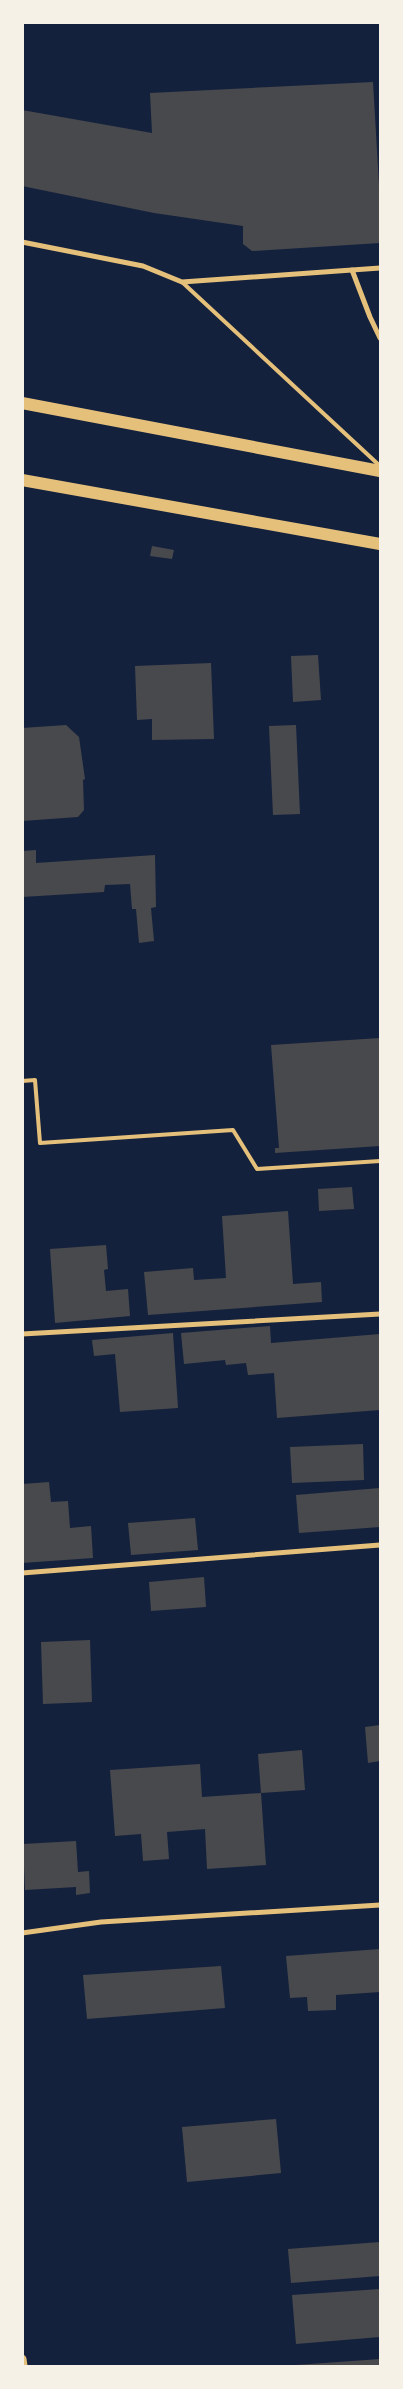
<svg xmlns="http://www.w3.org/2000/svg" width="403" height="2389" viewBox="0 0 403 2389" font-family="Signika,sans-serif">
  <style>
    .building { fill: #48494c }
    .lines { fill: none; stroke-linecap: round; stroke-linejoin: round }
    .service { stroke: #e5c07b; stroke-width: 4 }
    .minor { stroke: #e5c07b; stroke-width: 5 }
    .tertiary { stroke: #e5c07b; stroke-width: 9 }
    .primary { stroke: #e5c07b; stroke-width: 12 }
  </style>
  <rect width="100%" height="100%" fill="#14213d"/>
  <g class="building">
    <path d="M373,82l7,120v41l-128,8 -9,-7v-18l-89,-13 -132,-27v-76l130,23 -2,-40z"/>
    <path d="M152,546l22,4 -2,9 -22,-3z"/>
    <path d="M318,655l3,45 -28,2 -2,-46z"/>
    <path d="M211,663l3,76 -62,1v-21l-15,1 -2,-54z"/>
    <path d="M66,725l13,12 6,42 -2,1 1,30 -6,7 -56,4v-93z"/>
    <path d="M296,725l4,89 -27,1 -4,-89z"/>
    <path d="M36,850v13l119,-8 1,52 -5,1 3,33 -15,2 -3,-34h-4l-2,-25 -25,1 -1,7 -82,5v-46z"/>
    <path d="M380,1038v108l-105,7v-5h4l-8,-103z"/>
    <path d="M352,1187l2,22 -35,2 -1,-22z"/>
    <path d="M288,1211l5,73 28,-2 1,20 -174,13 -4,-43 49,-4 1,12 32,-2 -4,-62z"/>
    <path d="M106,1245l2,24 -4,1 2,21 22,-2 2,27 -75,7 -5,-74z"/>
    <path d="M270,1326l1,17 109,-9v76l-103,8 -3,-45 -26,2 -2,-12 -20,2 -1,-5 -41,4 -3,-31z"/>
    <path d="M173,1333l5,75 -58,4 -5,-58 -21,2 -2,-16z"/>
    <path d="M363,1444l1,36 -72,3 -2,-36z"/>
    <path d="M49,1482l2,20 17,-1 2,27 21,-2 2,32 -71,5v-79z"/>
    <path d="M380,1488v39l-81,6 -3,-38z"/>
    <path d="M195,1518l3,32 -67,5 -3,-32z"/>
    <path d="M204,1577l2,30 -55,4 -2,-29z"/>
    <path d="M90,1640l2,62 -49,2 -2,-62z"/>
    <path d="M380,1725v36l-12,2 -3,-36z"/>
    <path d="M302,1750l3,40 -44,3 5,72 -59,4 -2,-40 -38,3 2,27 -26,2 -2,-27 -26,2 -5,-66 90,-6 2,33 59,-4 -3,-39z"/>
    <path d="M76,1841l2,31 11,-1 1,22 -14,2v-8l-51,3 -2,-46z"/>
    <path d="M380,1949v43l-44,3v15l-28,1 -1,-14 -17,1 -4,-42z"/>
    <path d="M221,1966l4,42 -138,11 -4,-44z"/>
    <path d="M276,2119l5,54 -94,9 -5,-55z"/>
    <path d="M380,2242v34l-89,7 -3,-34z"/>
    <path d="M380,2289v48l-84,7 -4,-49z"/>
    <path d="M380,2359v7h-84v-1z"/>
  </g>
  <g class="lines">
    <g class="service">
      <path d="M182,282l198,184"/>
      <path d="M22,1081l13,-1 5,63 193,-13 24,39 123,-8"/>
    </g>
    <g class="minor">
      <path d="M22,242l121,24 39,16 198,-14"/>
      <path d="M352,270l18,47 10,21"/>
      <path d="M22,1334l358,-20"/>
      <path d="M22,1573l358,-28"/>
      <path d="M22,1933l79,-11 279,-17"/>
    </g>
    <path class="tertiary" d="M22,2359l1,7"/>
    <g class="primary">
      <path d="M22,403l358,68"/>
      <path d="M22,480l358,64"/>
    </g>
  </g>
  <rect width="403" height="2389" fill="none" stroke="#f6f1e7" stroke-width="48"/>
</svg>
